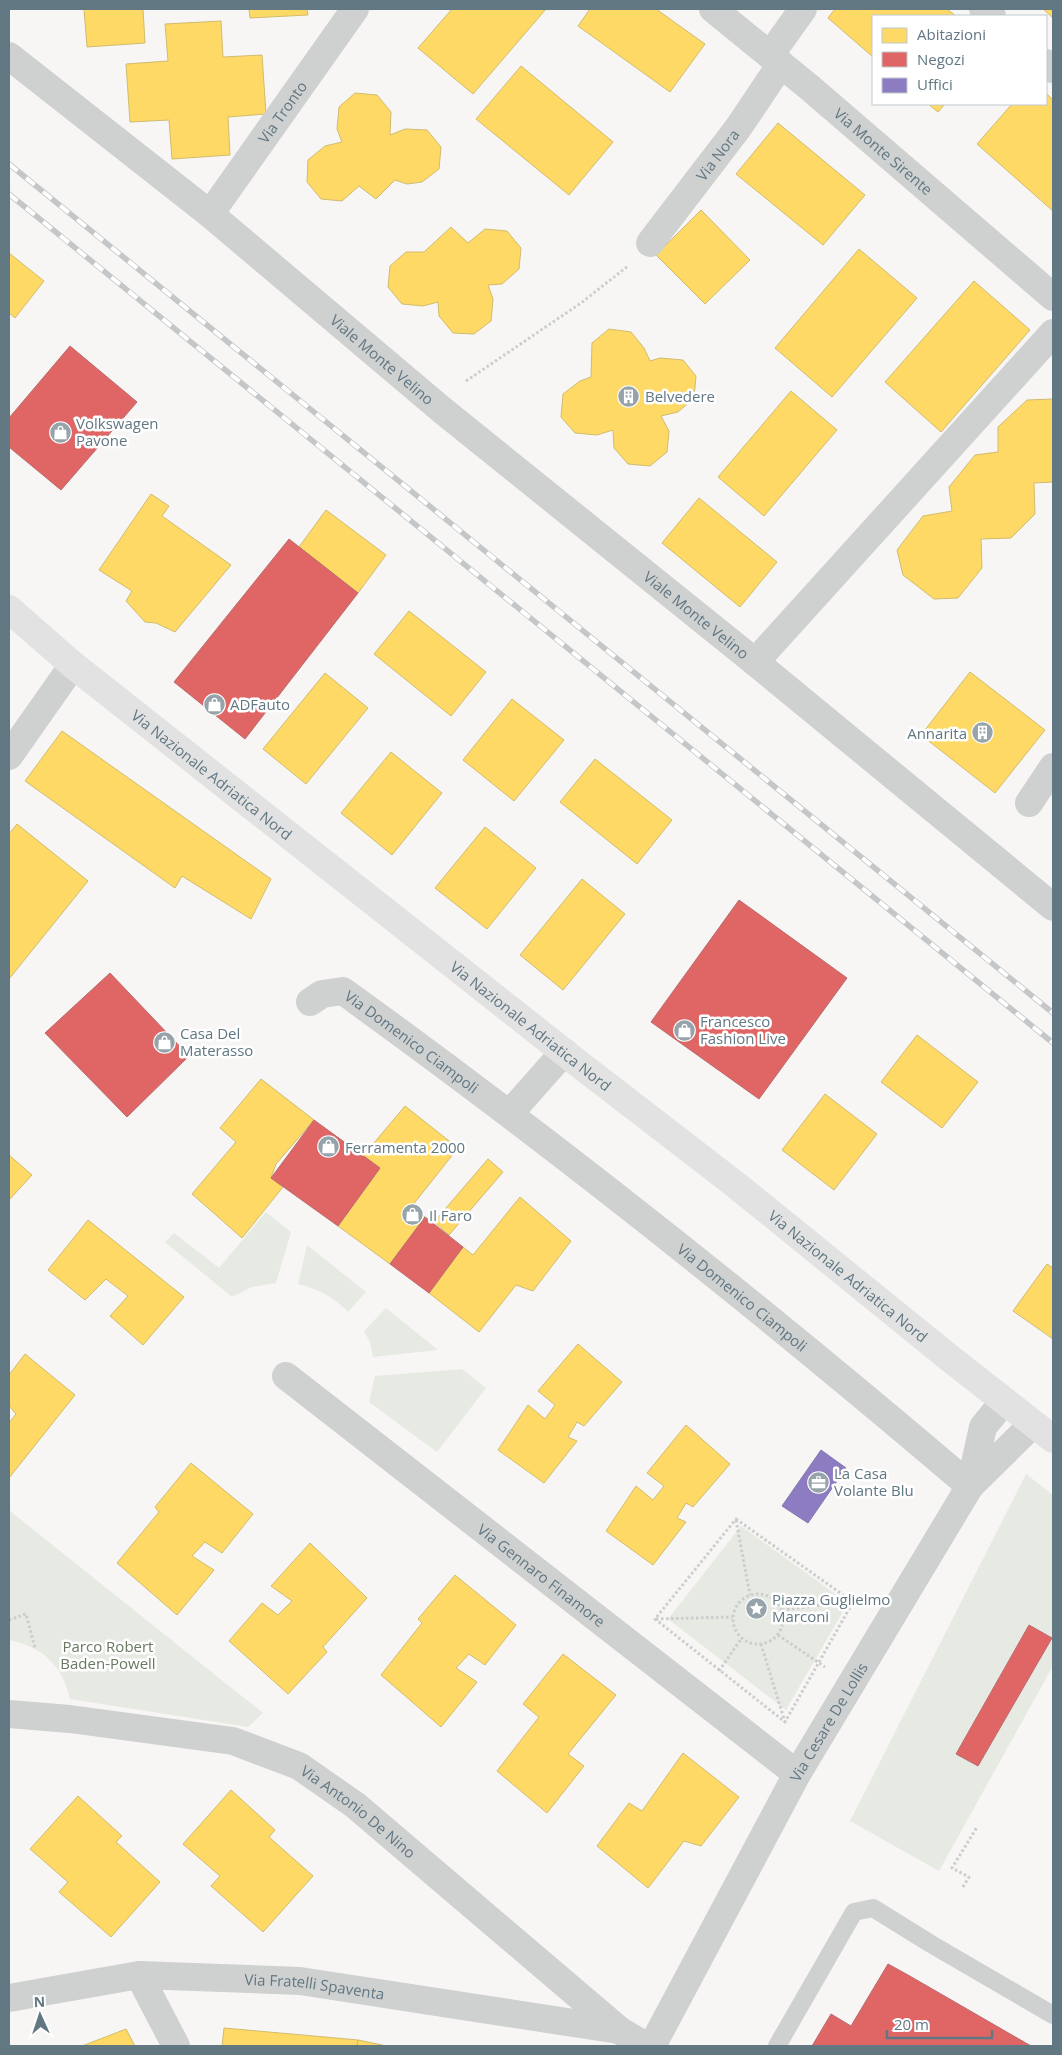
<svg xmlns="http://www.w3.org/2000/svg" width="1062" height="2055" viewBox="0 0 1062 2055" font-family="'Open Sans',sans-serif">
  <style>
    .green { fill: #e7eae3 }
    .homes { fill: #ffd966; stroke: #d0bc6e }
    .shops { fill: #e06666; stroke: #ba6b6e }
    .offices { fill: #8e7cc3; stroke: #807ab0 }
    .lines { fill: none; stroke-linecap: round; stroke-linejoin: round }
    .path { stroke: #cccdce; stroke-width: 3; stroke-dasharray: 2.5 2.5; stroke-linecap: butt }
    .service { stroke: #cfd0d0; stroke-width: 18 }
    .minor { stroke: #cfd0d0; stroke-width: 28 }
    .secondary { stroke: #e2e2e2; stroke-width: 28 }
    .rail-casing { stroke: #c4c6c7; stroke-width: 5.5 }
    .rail { stroke: #fff; stroke-width: 4; stroke-dasharray: 11; stroke-linecap: butt }
    .labels { text-anchor: middle; dominant-baseline: central; stroke-width: 5; stroke-linejoin: round; paint-order: stroke }
    .street-label { font-size: 15px; fill: #617782; stroke: #fff }
    .poi-label { font-size: 15px; fill: #617782; stroke: #fff; text-anchor: start }
    .park-label { font-size: 15px; fill: #687960; stroke: #fff }
  </style>
  <rect width="100%" height="100%" fill="#f7f6f5"/>
  <g class="green">
    <path d="M266,1212l25,20 -15,51 -24,4 -20,10 -67,-55 9,-9 45,35z"/>
    <path d="M307,1245l59,47 -18,20c-14,-15 -30,-23 -50,-28z"/>
    <path d="M386,1308l52,42 -65,7 -3,-15 -6,-11z"/>
    <path d="M462,1369l24,19 -49,64 -68,-50 6,-26z"/>
    <path d="M1026,1474l27,21v171l-114,205 -89,-50z"/>
    <path d="M10,1511l253,202 -15,14 -178,-28c-8,-34 -27,-52 -61,-59v-128z"/>
    <path d="M741,1526l107,77 -62,107 -118,-91z"/>
  </g>
  <g class="homes">
    <path d="M84,9h59l2,34 -58,4z"/>
    <path d="M249,9h58l1,6 -58,3z"/>
    <path d="M452,9h94l-73,85 -55,-46z"/>
    <path d="M590,9h66l49,35 -35,48 -92,-66z"/>
    <path d="M835,9h112l9,7h-83v41l-45,-39z"/>
    <path d="M1043,9h10v9z"/>
    <path d="M221,21l2,36 39,-2 4,59 -38,3 2,38 -58,4 -3,-39 -39,2 -4,-58 42,-3 -3,-37z"/>
    <path d="M521,66l92,76 -44,53 -93,-76z"/>
    <path d="M355,93l22,2 14,17 -1,23 15,-6 22,1 14,17 -2,22 -17,13 -15,2 -12,-4 -19,19 -17,-13 -17,15 -21,-2 -14,-17 1,-22 17,-14 17,-4 -5,-13 2,-22z"/>
    <path d="M1046,93l7,7v111l-76,-67 35,-40h34z"/>
    <path d="M928,104h17l-7,8z"/>
    <path d="M778,123l87,72 -42,50 -87,-71z"/>
    <path d="M701,210l49,50 -45,44 -49,-49z"/>
    <path d="M451,227l17,16 17,-14 22,2 14,17 -2,21 -17,15 -14,1 5,14 -2,22 -17,13 -21,-1 -14,-17 -1,-14 -15,4 -21,-2 -14,-17 2,-21 16,-14h18z"/>
    <path d="M859,249l58,49 -85,99 -57,-49z"/>
    <path d="M9,253l35,28 -29,37 -6,-5z"/>
    <path d="M974,281l56,49 -89,102 -56,-50z"/>
    <path d="M609,329l22,3 13,16 6,13 10,-3 23,2 13,16 -2,22 -16,14 -17,4 8,15 -2,21 -17,14 -22,-2 -14,-16 -1,-18 -16,5 -22,-2 -14,-16 2,-23 17,-13 11,-4 1,-34z"/>
    <path d="M791,391l46,39 -73,86 -46,-39z"/>
    <path d="M1053,399v83l-19,1 1,31 -24,24 -30,1 1,29 -24,30 -24,1 -31,-24 -6,-25 26,-34 29,-5 -3,-24 26,-32 23,-3v-25l29,-27z"/>
    <path d="M151,494l18,12 -7,10 69,49 -56,67 -19,-9 -11,-1 -19,-21 6,-10 -33,-21z"/>
    <path d="M699,498l78,64 -37,45 -78,-64z"/>
    <path d="M326,510l60,45 -28,38 -59,-46z"/>
    <path d="M409,611l77,61 -35,44 -77,-62z"/>
    <path d="M970,672l75,58 -50,63 -74,-58z"/>
    <path d="M325,673l43,35 -62,76 -43,-35z"/>
    <path d="M512,699l52,41 -50,61 -51,-41z"/>
    <path d="M62,731l209,148 -20,40 -69,-43 -7,12 -150,-107z"/>
    <path d="M391,752l51,41 -50,62 -51,-42z"/>
    <path d="M595,759l77,61 -35,44 -77,-62z"/>
    <path d="M17,824l71,57 -79,98v-145z"/>
    <path d="M485,827l51,41 -49,61 -52,-41z"/>
    <path d="M582,879l43,35 -62,76 -43,-35z"/>
    <path d="M917,1035l61,47 -36,46 -61,-46z"/>
    <path d="M261,1079l53,41 -38,44 -5,14 12,9 -41,51 -50,-44 44,-52 -16,-14z"/>
    <path d="M825,1094l52,40 -43,56 -52,-40z"/>
    <path d="M405,1106l53,42 -46,58 13,11 -35,47 -52,-38 42,-58 -17,-12z"/>
    <path d="M9,1155l23,20 -23,25z"/>
    <path d="M488,1159l15,13 -54,63 -15,-13z"/>
    <path d="M520,1197l51,44 -38,50 -17,-6 -37,47 -50,-39 34,-46 10,8z"/>
    <path d="M88,1220l96,77 -41,48 -33,-29 18,-20 -22,-17 -21,21 -37,-30z"/>
    <path d="M1047,1264l6,4v71l-40,-28z"/>
    <path d="M578,1344l44,38 -38,44 -7,-4 -9,15 9,4 -33,42 -46,-33 30,-45 17,14 10,-14 -17,-14z"/>
    <path d="M25,1354l50,41 -66,83v-55l7,-9 -7,-8v-31z"/>
    <path d="M686,1425l44,39 -37,43 -7,-4 -9,15 9,4 -33,43 -47,-34 30,-45 17,14 11,-14 -17,-13z"/>
    <path d="M191,1463l62,51 -31,39 -17,-11 -13,14 22,14 -37,45 -60,-52 42,-51 -4,-5z"/>
    <path d="M310,1543l57,55 -44,49 4,5 -39,42 -59,-53 33,-38 16,12 14,-14 -21,-15z"/>
    <path d="M455,1575l61,50 -31,40 -16,-11 -13,14 21,14 -36,45 -60,-52 41,-52 -4,-4z"/>
    <path d="M563,1654l53,41 -48,59 16,12 -37,47 -50,-42 42,-54 -16,-13z"/>
    <path d="M683,1753l56,44 -38,49 -17,-5 -36,47 -51,-42 32,-43 13,8z"/>
    <path d="M231,1790l44,40 -6,7 44,39 -50,56 -52,-46 9,-10 -37,-32z"/>
    <path d="M78,1796l44,40 -6,6 44,40 -49,55 -52,-45 9,-10 -38,-33z"/>
    <path d="M224,2028l101,9 33,3 -1,6h-135z"/>
    <path d="M126,2029l9,17h-53z"/>
    <path d="M358,2040l29,6h-30z"/>
  </g>
  <g class="shops">
    <path d="M70,346l67,56 -76,88 -52,-43v-29z"/>
    <path d="M289,539l69,54 -113,146 -71,-57z"/>
    <path d="M739,900l108,78 -88,121 -108,-77z"/>
    <path d="M110,973l79,83 -62,61 -82,-84z"/>
    <path d="M314,1120l66,48 -42,58 -67,-48z"/>
    <path d="M425,1217l38,30 -34,46 -39,-29z"/>
    <path d="M1029,1625l23,13 -74,128 -22,-12z"/>
    <path d="M888,1964l20,11 123,71h-219l19,-32 20,12z"/>
  </g>
  <path class="offices" d="M821,1450l25,18 -38,55 -26,-17z"/>
  <g class="lines">
    <g class="path">
      <path d="M466,381l115,-78 47,-37"/>
      <path d="M736,1519l117,83 -68,120 -130,-103z"/>
      <path d="M736,1520l14,75"/>
      <circle cx="758" cy="1619" r="25"/>
      <path d="M782,1610l81,-10"/>
      <path d="M656,1619l76,-2"/>
      <path d="M9,1620l17,-6 9,34"/>
      <path d="M778,1635l47,32"/>
      <path d="M761,1644l24,78"/>
      <path d="M719,1671l22,-32"/>
      <path d="M963,1887l6,-10 -17,-9 25,-41"/>
    </g>
    <path class="service" d="M777,2046l77,-134 19,-4 58,36 122,71"/>
    <g class="minor">
      <path id="s1" d="M713,9l96,78 244,210"/>
      <path d="M983,9l9,7"/>
      <path d="M770,55l33,-46"/>
      <path id="s2" d="M9,56l201,158 232,196 313,252 298,245"/>
      <path d="M1046,63l7,6"/>
      <path id="s3" d="M210,214l145,-205"/>
      <path id="s4" d="M650,243l88,-115 43,-64"/>
      <path d="M755,662l298,-329"/>
      <path d="M9,756l64,-91"/>
      <path d="M1029,803l24,-36"/>
      <path id="s5" d="M310,1002l12,-8 21,-3c216,156 424,322 627,495"/>
      <path d="M510,1113l54,-61"/>
      <path id="s6" d="M286,1376l511,398"/>
      <path d="M970,1486l63,-62"/>
      <path id="s7" d="M9,1714l61,5 163,22 66,25 56,39 264,225 27,16"/>
      <path d="M139,1975l37,71"/>
      <path id="s8" d="M9,1998l130,-23 161,6 319,49"/>
      <path id="s9" d="M652,2046l145,-272 173,-288 13,-59 21,-26"/>
    </g>
    <path class="secondary" id="s10" d="M9,609l64,56 506,399 157,121 216,175 101,79"/>
    <defs>
      <g id="rail">
        <path d="M9,164l1044,849"/>
        <path d="M9,194l1044,849"/>
      </g>
    </defs>
    <use href="#rail" class="rail-casing"/>
    <use href="#rail" class="rail"/>
  </g>
  <defs>
    <symbol id="building-disc" viewBox="-11 -11 22 22"><circle r="9.5" fill="#96a3aa" stroke="#fff"/><path d="M-4-6H4V6H1V3H-1V6H-4ZM-2.5-4.3h1.7v1.8h-1.7ZM.8-4.3h1.7v1.8H.8ZM-2.5-1h1.7V.8h-1.7ZM.8-1h1.7V.8H.8Z" fill="#fff"/></symbol>
    <symbol id="shop-disc" viewBox="-11 -11 22 22"><circle r="9.5" fill="#96a3aa" stroke="#fff"/><path d="M-5-2.5h2.3a2.7 3.5 0 0 1 5.4 0H5L5.5 6h-11ZM-1.5-2.5h3a1.5 2.3 0 0 0-3 0Z" fill="#fff"/></symbol>
    <symbol id="office-disc" viewBox="-11 -11 22 22"><circle r="9.5" fill="#96a3aa" stroke="#fff"/><path d="M-6-3h4V-5.5h4V-3h4V5H-6ZM-1-4.5V-3h2v-1.5ZM-6 0V1H6V0Z" fill="#fff"/></symbol>
    <symbol id="sight-disc" viewBox="-11 -11 22 22"><circle r="9.5" fill="#96a3aa" stroke="#fff"/><path d="M0-6L1.8-2.2L6-1.7L2.9 1.2L3.7 5.4L0 3.3L-3.7 5.4L-2.9 1.2L-6-1.7L-1.8-2.2Z" fill="#fff"/></symbol>
  </defs>
  <g fill-rule="evenodd">
    <use href="#building-disc" x="616" y="384" width="25" height="25"/>
    <use href="#shop-disc" x="48" y="420" width="25" height="25"/>
    <use href="#shop-disc" x="202" y="692" width="25" height="25"/>
    <use href="#building-disc" x="970" y="720" width="25" height="25"/>
    <use href="#shop-disc" x="672" y="1018" width="25" height="25"/>
    <use href="#shop-disc" x="152" y="1030" width="25" height="25"/>
    <use href="#shop-disc" x="316" y="1134" width="25" height="25"/>
    <use href="#shop-disc" x="400" y="1202" width="25" height="25"/>
    <use href="#office-disc" x="806" y="1470" width="25" height="25"/>
    <use href="#sight-disc" x="744" y="1596" width="25" height="25"/>
  </g>
  <g class="labels">
    <g class="street-label">
      <text stroke="none"><textPath href="#s3" startOffset="125">Via Tronto</textPath></text>
      <text stroke="none"><textPath href="#s1" startOffset="222">Via Monte Sirente</textPath></text>
      <text stroke="none"><textPath href="#s4" startOffset="111">Via Nora</textPath></text>
      <text stroke="none"><textPath href="#s2" startOffset="481">Viale Monte Velino</textPath></text>
      <text stroke="none"><textPath href="#s2" startOffset="886">Viale Monte Velino</textPath></text>
      <text stroke="none"><textPath href="#s10" startOffset="262">Via Nazionale Adriatica Nord</textPath></text>
      <text stroke="none"><textPath href="#s10" startOffset="668">Via Nazionale Adriatica Nord</textPath></text>
      <text stroke="none"><textPath href="#s5" startOffset="121">Via Domenico Ciampoli</textPath></text>
      <text stroke="none"><textPath href="#s10" startOffset="1072">Via Nazionale Adriatica Nord</textPath></text>
      <text stroke="none"><textPath href="#s5" startOffset="539">Via Domenico Ciampoli</textPath></text>
      <text stroke="none"><textPath href="#s6" startOffset="324">Via Gennaro Finamore</textPath></text>
      <text stroke="none"><textPath href="#s9" startOffset="369">Via Cesare De Lollis</textPath></text>
      <text stroke="none"><textPath href="#s7" startOffset="371">Via Antonio De Nino</textPath></text>
      <text stroke="none"><textPath href="#s8" startOffset="308">Via Fratelli Spaventa</textPath></text>
    </g>
    <g class="poi-label">
      <text x="645" y="396">Belvedere</text>
      <text x="76" y="423">Volkswagen<tspan x="76" dy="17">Pavone</tspan></text>
      <text x="230" y="704">ADFauto</text>
      <text x="967" y="733" text-anchor="end">Annarita</text>
      <text x="700" y="1021">Francesco<tspan x="700" dy="17">Fashion Live</tspan></text>
      <text x="180" y="1033">Casa Del<tspan x="180" dy="17">Materasso</tspan></text>
      <text x="345" y="1147">Ferramenta 2000</text>
      <text x="429" y="1215">Il Faro</text>
      <text x="834" y="1473">La Casa<tspan x="834" dy="17">Volante Blu</tspan></text>
      <text x="772" y="1599">Piazza Guglielmo<tspan x="772" dy="17">Marconi</tspan></text>
    </g>
    <g class="park-label">
      <text x="108" y="1646">Parco Robert<tspan x="108" dy="17">Baden-Powell</tspan></text>
    </g>
  </g>
  <rect width="1062" height="2055" fill="none" stroke="#617782" stroke-width="20"/>
  <rect x="872" y="15" width="175" height="90" fill="#ffffff" stroke="#c0c9cd"/>
  <rect x="882" y="28" width="25" height="15" fill="#ffd966" stroke="#c0c9cd"/>
  <text x="917" y="40" font-size="15" fill="#617782">Abitazioni</text>
  <rect x="882" y="52" width="25" height="15" fill="#e06666" stroke="#c0c9cd"/>
  <text x="917" y="65" font-size="15" fill="#617782">Negozi</text>
  <rect x="882" y="78" width="25" height="15" fill="#8e7cc3" stroke="#c0c9cd"/>
  <text x="917" y="90" font-size="15" fill="#617782">Uffici</text>
  <g transform="translate(40 2015) rotate(357)" stroke="#ffffff" stroke-width="4" paint-order="stroke">
  <path d="M0-4L9 19L0 12L-9 19Z" fill="#617782"/>
  <text y="-8" font-size="14" font-weight="bold" text-anchor="middle" fill="#617782">N</text>
  </g>
  <path d="M887 2030v8h105v-8" fill="none" stroke="#617782" stroke-width="2.5"/>
  <text x="894" y="2030" font-size="15" fill="#617782" stroke="#ffffff" stroke-width="4" paint-order="stroke">20 m</text>
</svg>
